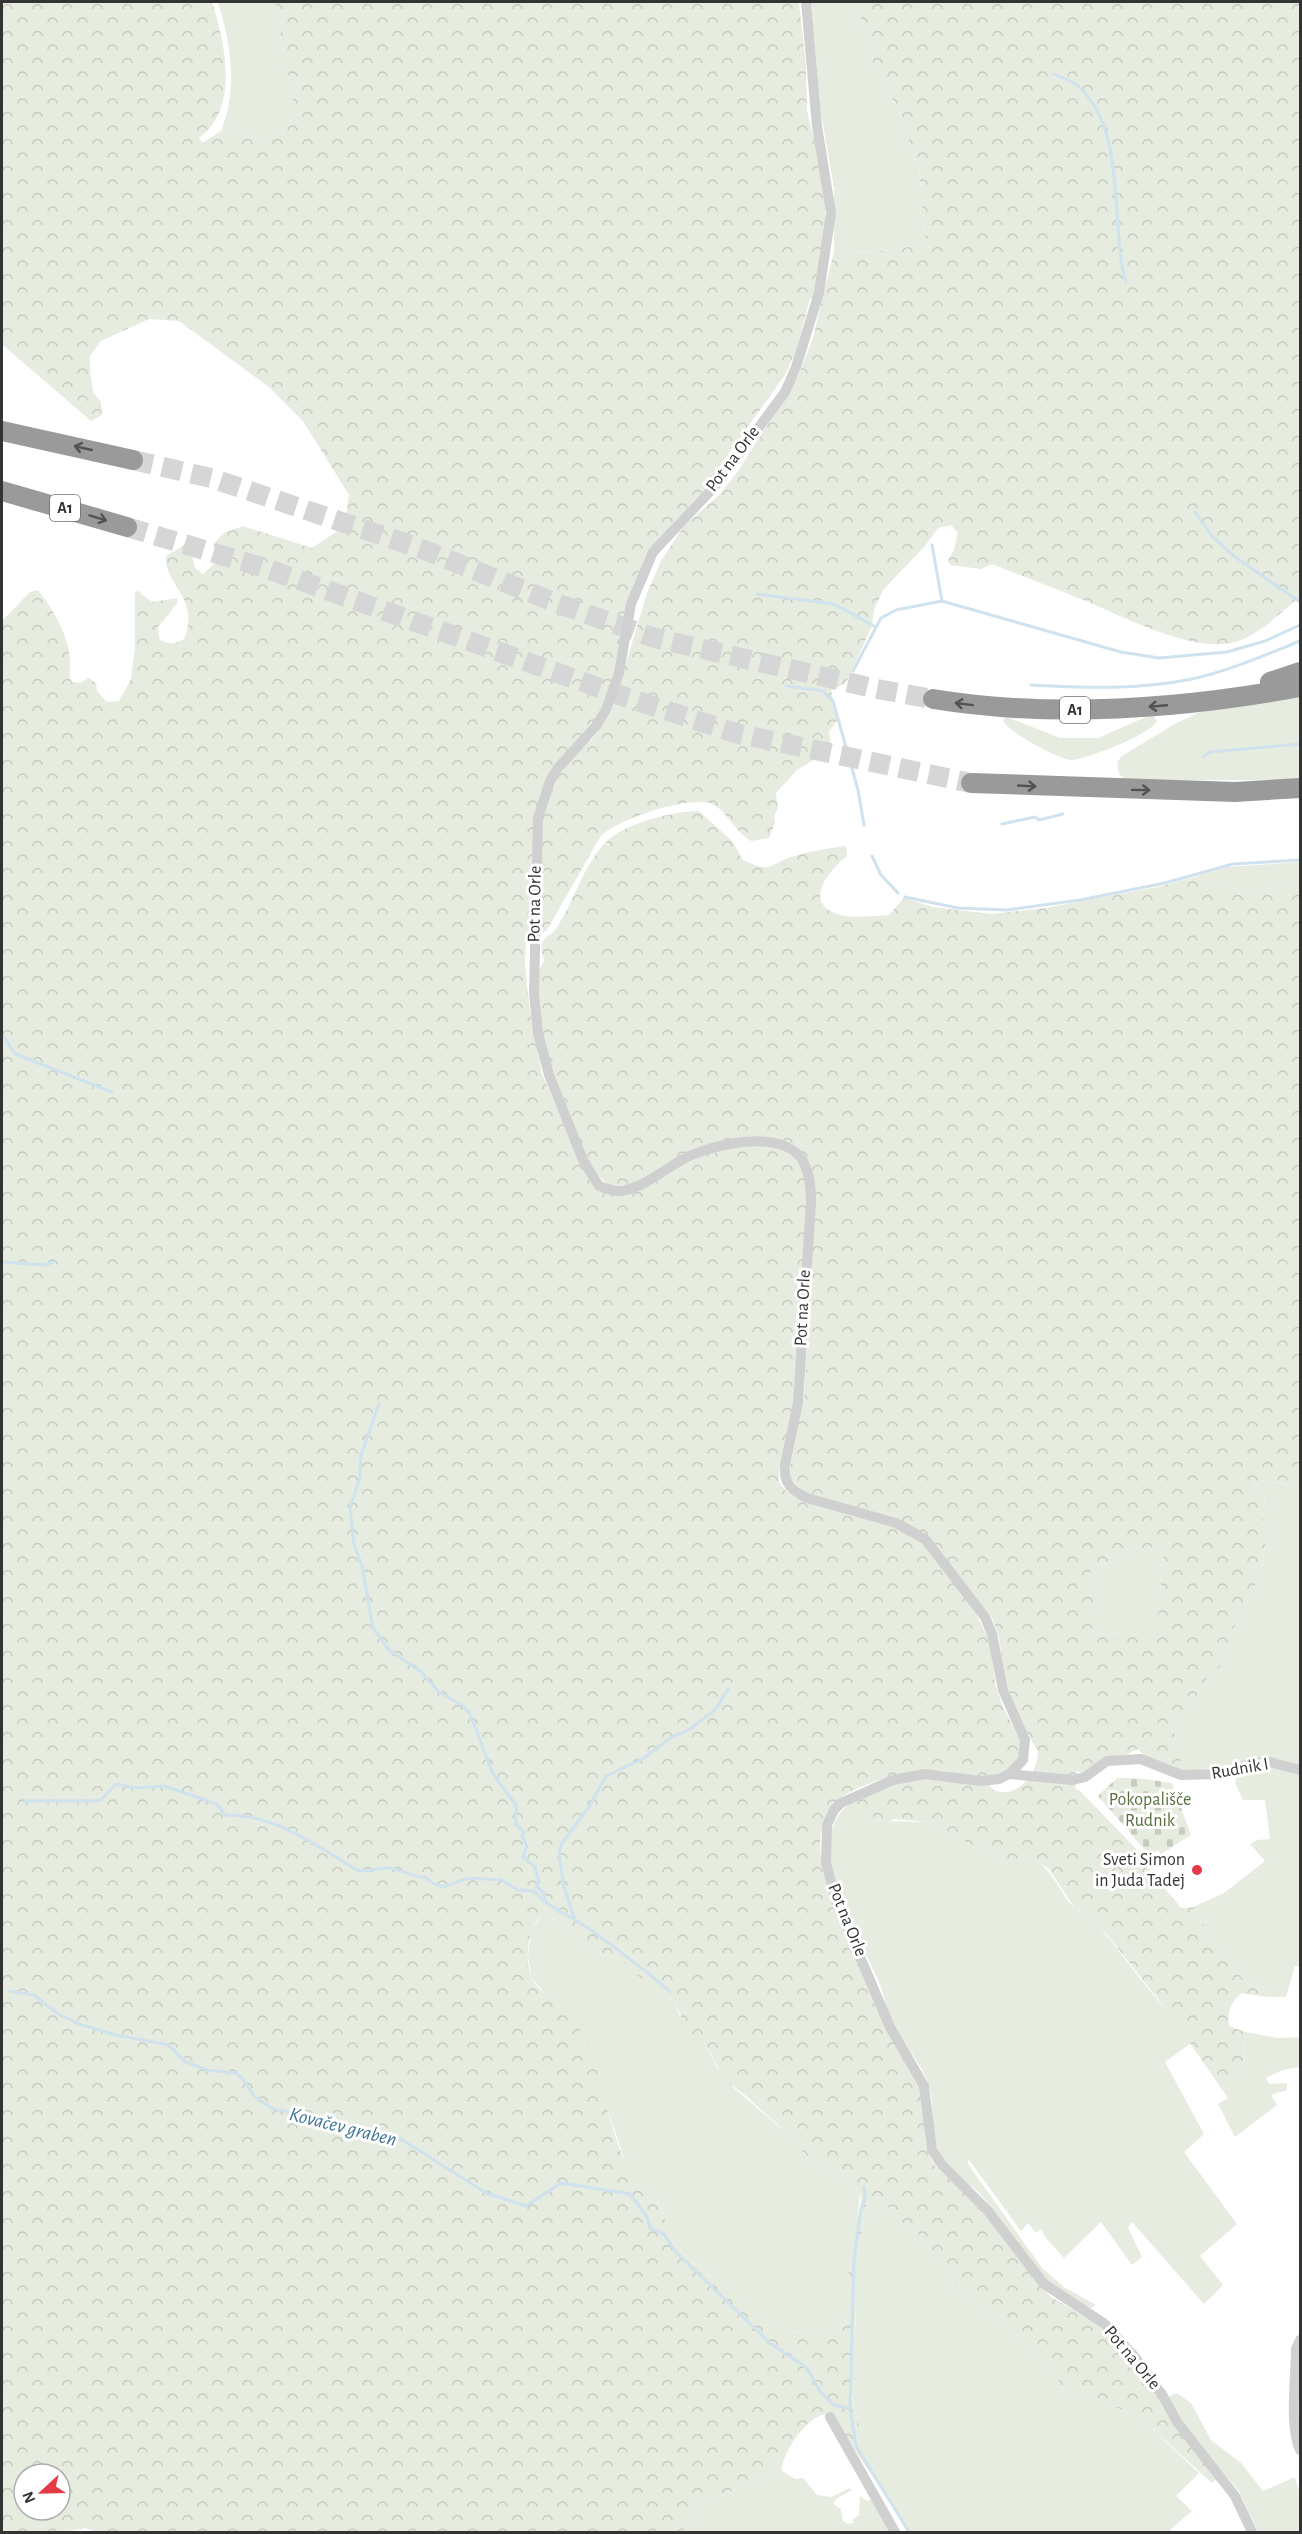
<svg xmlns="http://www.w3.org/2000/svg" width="1302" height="2534" viewBox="0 0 1302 2534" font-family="'Alegreya Sans',sans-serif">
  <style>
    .grass { fill: #e6ecdf }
    .forest { fill: url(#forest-crowns); fill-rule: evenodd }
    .cemetery { fill: url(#cemetery-stones) }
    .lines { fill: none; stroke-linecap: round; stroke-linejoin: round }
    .stream { stroke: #cfe2ee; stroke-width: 3 }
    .highway-tunnel { stroke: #d6d6d6; stroke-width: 20; stroke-dasharray: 20 10; stroke-linecap: butt }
    .street { stroke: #d0d0d0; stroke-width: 10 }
    .highway { stroke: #9a9a9a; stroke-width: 20 }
    .oneway { stroke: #525252 }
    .poi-dot { fill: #e63946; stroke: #fff; stroke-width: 2 }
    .labels { text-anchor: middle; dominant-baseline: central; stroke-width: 6; stroke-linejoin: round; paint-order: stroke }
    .shield { fill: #fff; stroke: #707070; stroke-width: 1.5 }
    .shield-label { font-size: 16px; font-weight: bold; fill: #333 }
    .street-label { font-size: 18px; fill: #333; stroke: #fff }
    .park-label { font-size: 18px; fill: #56703f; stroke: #fff }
    .poi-label { font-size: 18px; fill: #333; stroke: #fff; text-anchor: end }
    .water-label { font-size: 20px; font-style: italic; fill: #3f7597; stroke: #fff }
  </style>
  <defs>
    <pattern id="forest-crowns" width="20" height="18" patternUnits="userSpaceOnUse" patternTransform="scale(1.5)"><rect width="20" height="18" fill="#e6ecdf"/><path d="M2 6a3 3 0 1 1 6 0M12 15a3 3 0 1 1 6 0" fill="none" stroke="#c6cbc0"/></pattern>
    <pattern id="cemetery-stones" width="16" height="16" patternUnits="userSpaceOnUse" patternTransform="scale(1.5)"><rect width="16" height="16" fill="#e6ecdf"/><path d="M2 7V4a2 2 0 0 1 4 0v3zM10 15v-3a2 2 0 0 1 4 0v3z" fill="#c6cbc0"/></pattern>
  </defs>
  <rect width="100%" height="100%" fill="#fff"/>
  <g class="grass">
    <path d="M218,2h57l19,105v9l-8,15 -20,8 -45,-8c17,-42 10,-87 -3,-129z"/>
    <path d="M811,2h45l19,67 24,42 20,58 7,73c-31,11 -60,10 -92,9v-63l-13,-75z"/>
    <path d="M1300,695v85h-173l-8,-6 -2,-12 5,-6 51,-31 27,-13z"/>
    <path d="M1148,716h6l3,5c-4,12 -73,40 -87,39 -13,-2 -63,-28 -67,-40l3,-3 4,1 50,20h38z"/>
    <path d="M1300,862v23c-36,5 -74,9 -106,-8l33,-10z"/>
    <path d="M1262,1480l38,7v279l-21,-7 -97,13 -2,-8 4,-20 -11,-12 -3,-10 21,-16 15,-27 12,-10 7,-11 5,-22 30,-61 7,-39 -4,-13 2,-26 -12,-8 1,-6z"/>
    <path d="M1156,1547l8,4 -7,77 -4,7 -7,4 -15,-5 -37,-1c-5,-15 5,-25 3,-34 -3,-13 -10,-16 -5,-31l46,-19z"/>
    <path d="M1261,1765l39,8v193h-5l-9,31h-19l1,-8 -25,-10 -20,-22 -30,-50 31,-14 41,-32 -15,-17 7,-4 13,-1 -5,-39h-22l-8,-17 4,-12z"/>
    <path d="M854,1801l24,20 50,1 77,40 26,-5c20,12 25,27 38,45 10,12 25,18 35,30 24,30 63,86 94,106l-33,24 39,72 -20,18 53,72 -37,32 23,29 -19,19 -72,-82 -4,6 14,29 -10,8 -31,-43 -37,36 -19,-21 -4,-8 -5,4 -8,-10 -7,8 -52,-71 -2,2 8,12 67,94 22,19 32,18 -5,3c-10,-5 -22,-10 -32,-16 -31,-19 -53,-68 -77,-96 -11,-12 -28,-20 -37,-33 -19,-26 -7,-55 -18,-83 -8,-19 -23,-36 -33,-55 -8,-13 -9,-29 -15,-43 -19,-45 -84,-145 -25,-181z"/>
    <path d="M547,1915l43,34 30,10 10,7 9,10 30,22 6,5 4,11 24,25 14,28 17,21 57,49 17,21 24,12 28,21 -7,94 13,-78 4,-10 4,-1 9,5 22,24 9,5 27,31 16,28 16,11 73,65 21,27 29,6 44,20 59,55 -23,23 16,15 -21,18v3h-262l-60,-91 13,-7c-7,-21 -12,-44 -13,-65 0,-31 13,-42 3,-75v16l-6,6 -5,16c-2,1 -49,1 -54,0 -16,-5 -100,-73 -113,-88 -9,-11 -6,-31 -16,-43 -7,-8 -21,-15 -29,-22l-4,-18 -41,-120 -19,-29 -17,-14 -17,-21 -3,-22 3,-25 9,-13z"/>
    <path d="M1245,2032l32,6 23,-1v30l-18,3 -16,8 3,6 18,-1v7l-16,5 6,10 -42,32 -17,-33 10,-6 -7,-10 23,-21z"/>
    <path d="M1177,2393l14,10 20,37 30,23 22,28 32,-14 5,18v37h-42l-19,-41 -50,-57 -20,-32 1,-6z"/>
    <path d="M781,2470l14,9 8,-1 14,17 14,2 19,-9 2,2 -16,9 -3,5 8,5 2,12 5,3 6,-1 -2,-3 7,-5 1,-19 7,5 10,-3 21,34h-215l12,-25z"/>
  </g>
  <g class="forest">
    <path d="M2,2h210c13,41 28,106 -13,136l3,5 19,-12 45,8 20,-8 8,-15v-9l-19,-105h524l7,64 1,45 13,52 5,45v24l-11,66 -4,1 -14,52 -11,24 -71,99 2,3 -41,44 -37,69 -32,111 -10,18 -12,13 7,9 20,-28 36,-120 14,-32 23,-35 36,-32 18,-23 61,-97 14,-36 21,-87c32,1 61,2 92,-9l-7,-73 -20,-58 -24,-42 -19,-67h444v595c-22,17 -47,45 -76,47 -42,4 -104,-29 -143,-45 -29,-12 -59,-23 -89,-35l-11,5 -31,-4 -2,-5 6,-10 4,-17 -7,-8 -13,3 -13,18 -42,44 -9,20 -2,16 -26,57 -15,8 7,28 -9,13 2,13 -17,15 -17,10 -21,23 2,15 -4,8 1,7 -6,15 -18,3c-16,-9 -22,-27 -37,-36 -20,-12 -100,15 -114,32l-53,93 -6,4 -1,-29 -8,24 -6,7 -1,30 5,46 12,62 37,85 32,36c41,-19 148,-76 185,-35 9,10 10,27 11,39l-13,197 -6,43 -9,30v13l6,8 18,12 99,28 23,14 50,67 15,31 5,41 7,22 21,41v9c-37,37 -47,17 -91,15 -23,-1 -77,15 -94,30 -63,54 60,224 82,285 8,23 0,50 10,72 8,17 30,28 42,41 26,27 47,60 70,90l9,9 52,30 26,28 88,123 -5,5 -72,-65 -44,-20 -29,-6 -21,-27 -73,-65 -16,-11 -16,-28 -27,-31 -9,-5 -22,-24 -9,-5 -4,1 -4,10 -13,79 -6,-4 14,-80 -1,-11 -28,-21 -24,-12 -17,-21 -45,-41 -21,-16 -22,-41 -8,-2 -9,-10 -11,-24 -37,-27 -8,-10 -10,-7 -30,-10 -43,-34 -7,2c-12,11 -14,36 -11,52 4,25 34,34 47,54 25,41 29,94 49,138l7,3 -3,15c8,7 22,14 29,22 10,12 7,32 16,43 13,15 97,83 113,88 5,1 52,1 54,0l5,-16 6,-6v-20c8,31 0,44 -3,75 -1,22 6,48 13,69l-13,7 -25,-27c-20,6 -39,36 -43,56l-86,37 -12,25h-586l-12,-4 -22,4h-61v-1911l28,-29 8,-2c15,19 30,44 32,69 1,9 -3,15 2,23l8,1 9,-5 7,5 1,8 10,11 12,-1 12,-22 4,-31v-56l3,-1 14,11 25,-4 1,4 -20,25 1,11c9,8 15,6 25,1 17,-41 -20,-53 -18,-83l20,-12 4,2 5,22 8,6 12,-11 -1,-20 10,-10 19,-7 69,22 33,-22 4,-31 -46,-74 -34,-34 -90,-66 -30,-2 -48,22 -11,15v15l3,21 8,10 1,13 -11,6 -87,-75 -2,1zM24,2474h36v36h-36z"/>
    <path d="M699,811l33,30 11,19c31,15 26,3 52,-4 16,-5 34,-8 51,-10l1,10c-17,13 -45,46 -10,58 14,5 36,2 52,1l15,-17 29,9 57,7 55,-6 117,-22 32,-9c32,17 70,13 106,8v602l-38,-7 -8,3 -1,6 12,8 -2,26 4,13 -7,39 -30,61 -5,22 -7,11 -12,10 -15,27 -21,16 3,10 11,12 -4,20 2,8 -32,-11 -12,-12 -53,26 -8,-4 -2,17 6,4 63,65 2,9 35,42 12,-1 30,50 20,22 25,10 -1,8 -25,-4c-11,9 -15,19 -13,33l16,6 -1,35 -23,21 -31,-45 7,-5 -17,-11 -76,-96 -30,-24 -25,-38 -18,-12 -26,5 -77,-40 -34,-3 -8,4 -8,-2 -24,-20 41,-18 27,-5 68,7 3,5c24,10 45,-16 45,-39l-16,-26 -17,-45 -6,-42 -7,-20 -62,-80 -125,-46 -17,-15 16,-79 11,-199 -11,-44 -11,-11 -7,-2c-30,0 -62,-4 -91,6 -27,10 -50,40 -82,38 -21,-1 -55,-92 -62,-113 -5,-20 -18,-81 -13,-100 1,-4 4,-8 6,-12 -1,-6 -4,-12 -2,-18 3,-6 9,-8 13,-13 20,-28 29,-71 57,-93 19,-15 63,-26 87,-26zM1156,1547l8,4 -7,77 -4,7 -7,3 -15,-4 -37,-1c-5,-15 5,-24 3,-34 -3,-13 -10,-16 -5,-31l46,-19z"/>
  </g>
  <path class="cemetery" d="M1117,1778h20l35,5 19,52 -30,19 -3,-4 -8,6 -52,-60z"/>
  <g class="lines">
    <g class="stream">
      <path d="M1054,74c8,4 19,7 25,13 49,44 30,138 47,195"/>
      <path d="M1195,512l17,24 22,20 66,46"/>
      <path d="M932,545l10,56"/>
      <path d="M757,594l77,10 40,22"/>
      <path d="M853,671l28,-53 15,-8 46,-9 179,51 38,6 68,-6 38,-11 35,-16"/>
      <path d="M1031,685c53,3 108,5 161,-6 37,-8 73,-24 108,-38"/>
      <path d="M787,686l36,5 10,10 25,89 6,35"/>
      <path d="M1203,757l7,-5 90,-8"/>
      <path d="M1002,824l33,-7 4,3 24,-6"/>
      <path d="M872,856l9,19 17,18"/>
      <path d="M905,897l53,11 49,2 73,-10 85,-17 68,-19 67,-4"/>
      <path d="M2,1034l13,20 97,38"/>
      <path d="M2,1262l42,3 10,-3"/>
      <path d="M379,1404l-18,51 -1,22 -10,31 4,37 8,21 11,62 16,22 32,22 18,20 24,14 7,8 23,60 23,31v20l8,7 -2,5 5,9 -4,11 12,10 4,15 -3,4 8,7v8"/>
      <path d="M25,1801h71l5,-1 15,-16 21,4 27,-2 53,18 8,11c49,-1 91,30 132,55 12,3 17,-2 29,-2 13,0 25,9 39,9 21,19 25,3 47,1 10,0 18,3 28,1l18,11 16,1c14,17 36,24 54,37 28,21 56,40 82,64"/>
      <path d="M575,1920l-11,-33 -5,-33 3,-11 27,-36 17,-31 38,-18 26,-20 20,-9 26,-20 12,-20"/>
      <path d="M10,1991l24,4 24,19 21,10 37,11 53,10 15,16 22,9 30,3 6,5 13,19 18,12 69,15 20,11 39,4 85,54 40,13 35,-23 69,11 17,23 3,11 14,6 11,17 95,92 37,25 13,23 14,14 16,4 6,37 53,86"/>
      <path d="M850,2408l4,-149 7,-50 4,-10 -1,-12"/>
    </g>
    <g class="highway-tunnel">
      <path d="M133,460l78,18 211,71 134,54 99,35 222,51 56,10"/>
      <path d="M127,527l141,42 357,128 110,36 236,50"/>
    </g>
    <g class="street">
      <path d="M806,2l11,124 14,87 -12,80 -23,74 -11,25 -69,93 -63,67 -22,52 -12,69 -13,37 -10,16 -38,42 -8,13 -12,37 -4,176 4,39 11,42 34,85 16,26c9,3 18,7 27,4 22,-5 41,-23 61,-33 28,-13 92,-28 114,1 9,13 10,30 10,45l-13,200 -13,62c-2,18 6,25 22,33l89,25 29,16 60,78 7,17 11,56 22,50 -2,20 -14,14 -10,5 -19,2 -55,-7 -32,6 -52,23 -7,7 -7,15 -1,38 10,38 54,126 34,59 8,64 10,15 46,46 56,73 61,40 30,33 28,39 14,26 58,74 17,36"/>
      <path d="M1009,1774l64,6 12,-3 22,-16 34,-2 40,16 38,-1 34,-11 17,-1 30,8"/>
      <path d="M1300,2340l-4,9c0,28 -7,77 4,101"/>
      <path d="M830,2417l65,115"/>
    </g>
    <g class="highway">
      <path d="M2,431l131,29"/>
      <path d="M2,491l125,36"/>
      <path d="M1270,682l30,-10"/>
      <path d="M933,699c122,20 247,10 367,-12"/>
      <path d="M971,783l264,9 65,-4"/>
    </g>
  </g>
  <defs><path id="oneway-shaft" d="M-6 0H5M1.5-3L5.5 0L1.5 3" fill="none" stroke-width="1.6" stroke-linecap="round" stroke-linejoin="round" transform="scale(1.5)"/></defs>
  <g class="oneway">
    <use href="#oneway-shaft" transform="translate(83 448) rotate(-167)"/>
    <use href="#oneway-shaft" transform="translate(98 518) rotate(17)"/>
    <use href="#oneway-shaft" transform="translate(964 704) rotate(-173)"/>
    <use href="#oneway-shaft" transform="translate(1158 706) rotate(175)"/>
    <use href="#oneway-shaft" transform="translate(1027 786) rotate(3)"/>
    <use href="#oneway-shaft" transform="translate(1141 790) rotate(1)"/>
  </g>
  <circle class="poi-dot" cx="1197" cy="1870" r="6"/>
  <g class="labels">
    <g class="shield">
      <rect x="50" y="495" width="30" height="26" rx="4.5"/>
      <rect x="1060" y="697" width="30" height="26" rx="4.5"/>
    </g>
    <g class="shield-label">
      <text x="65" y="508">A1</text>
      <text x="1075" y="710">A1</text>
    </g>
    <g class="street-label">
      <text transform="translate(733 459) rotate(-53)">Pot na Orle</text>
      <text transform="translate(535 904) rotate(-89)">Pot na Orle</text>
      <text transform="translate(803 1308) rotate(-87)">Pot na Orle</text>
      <text transform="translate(1240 1769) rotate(-10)">Rudnik I</text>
      <text transform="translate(847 1920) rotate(68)">Pot na Orle</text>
      <text transform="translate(1132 2358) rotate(50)">Pot na Orle</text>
    </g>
    <g class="park-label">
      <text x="1150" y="1800">Pokopališče<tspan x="1150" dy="21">Rudnik</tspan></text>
    </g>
    <g class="poi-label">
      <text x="1185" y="1860">Sveti Simon<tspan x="1185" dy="21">in Juda Tadej</tspan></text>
    </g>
    <g class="water-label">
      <text transform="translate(343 2127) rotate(14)">Kovačev graben</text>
    </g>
  </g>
  <rect width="1302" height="2534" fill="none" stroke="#333333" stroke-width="6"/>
  <g transform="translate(42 2492) rotate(248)"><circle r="28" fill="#ffffff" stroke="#adadad" stroke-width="1.5"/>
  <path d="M0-4.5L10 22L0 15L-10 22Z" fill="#e63946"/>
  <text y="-9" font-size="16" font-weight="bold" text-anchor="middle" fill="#333333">N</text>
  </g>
</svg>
